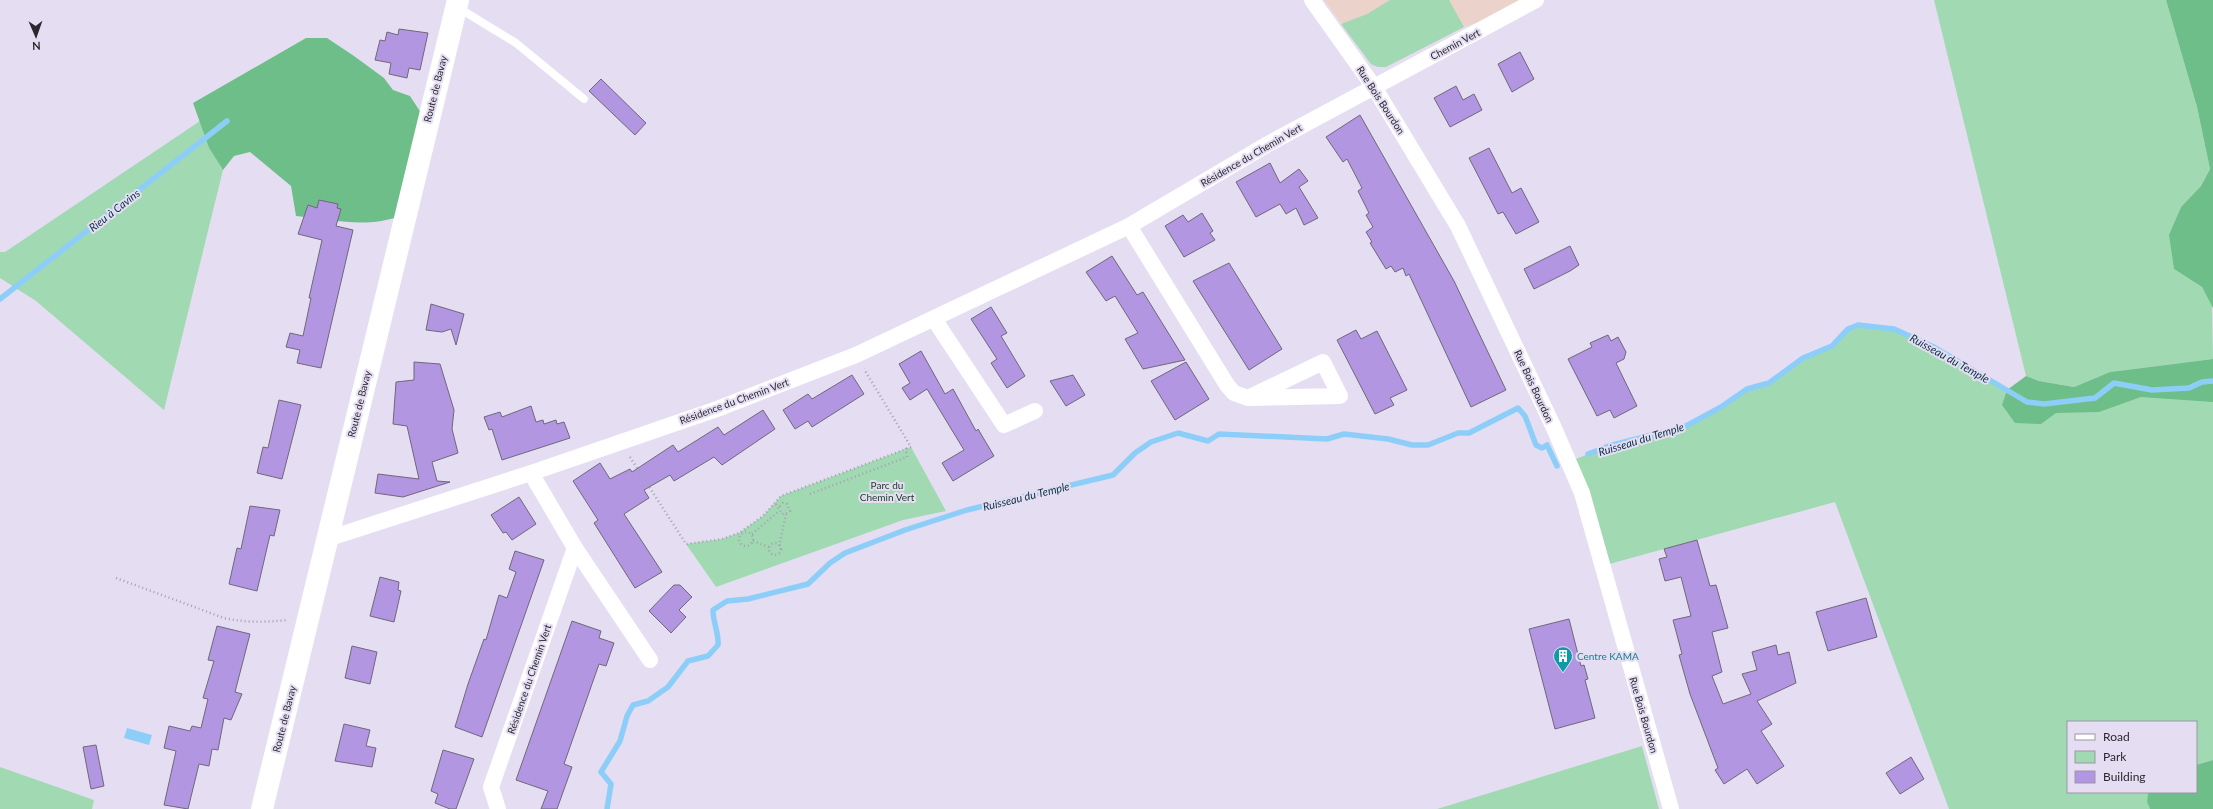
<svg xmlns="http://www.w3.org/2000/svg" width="2213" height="809" viewBox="0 0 2213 809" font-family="Lato,sans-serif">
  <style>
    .industrial { fill: #ebd2ca }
    .green { fill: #a1dab2 }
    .forest { fill: #6ebe89 }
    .water { fill: #8dcef8 }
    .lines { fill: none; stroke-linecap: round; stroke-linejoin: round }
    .stream { stroke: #8dcef8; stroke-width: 5.5 }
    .building { fill: #b396e1; stroke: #6e687a }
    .path { stroke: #a6a0b1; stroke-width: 2.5; stroke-dasharray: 1 3; stroke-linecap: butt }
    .service { stroke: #fff; stroke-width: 8 }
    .minor { stroke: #fff; stroke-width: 16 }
    .secondary { stroke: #fff; stroke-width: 22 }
    .labels { text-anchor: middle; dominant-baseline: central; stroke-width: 4; stroke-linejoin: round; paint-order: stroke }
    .street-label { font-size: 10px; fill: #2a272f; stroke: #e5def3 }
    .park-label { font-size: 10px; fill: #163823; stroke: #e5def3 }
    .culture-label { font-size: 10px; fill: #0d838f; stroke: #e5def3; text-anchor: start }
    .water-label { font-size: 11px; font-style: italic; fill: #0b3146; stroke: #e5def3 }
  </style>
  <rect width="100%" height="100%" fill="#e5def3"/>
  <path class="industrial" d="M1324,0h212l-21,11 -51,16 -78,40h-8l-7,-3z"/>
  <g class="green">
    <path d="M1390,0h59l15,27 -78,40h-8l-7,-3 -30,-40 26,-10z"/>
    <path d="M1934,0h232l31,107 13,62 -9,17 -20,21 -11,28 4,34 28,18 10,18 1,54 -103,13 -36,15 -35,-6 -13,-5z"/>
    <path d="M200,121l9,27 14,22 -59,240 -128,-109 -36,-23v-26h5z"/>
    <path d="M1858,325l36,4 40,18 93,55 186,-21v379l-17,5v-43h-128v70h80l-1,10 3,7h-201l-114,-307 -233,64 -34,-104 41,-16 77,-20 35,-19 26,-18 22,-6 34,-25 29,-12 16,-17z"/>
    <path d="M911,447l35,64 -43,9 -187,67 -30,-43 36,-5 17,-6 24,-17 18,-20z"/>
    <path d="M1642,746l17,63h-222z"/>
    <path d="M0,767l94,33 -2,9h-92z"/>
  </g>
  <g class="forest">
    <path d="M2166,0h47v308l-11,-21 -28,-18 -5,-34 12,-28 20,-21 9,-17 -13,-62z"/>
    <path d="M306,38h21l27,18 30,22 9,12 17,6 17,26 -22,93c-42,14 -67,5 -109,1l-5,-30 -41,-34 -16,4 -11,14 -14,-22 -16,-45z"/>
    <path d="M2213,359v43l-72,-5 -42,15 -43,1 -15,11 -26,-1 -13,-18 5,-15 19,-14 13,5 35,6 36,-15z"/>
    <path d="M2213,760v49h-63l-3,-7 1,-10h48v-27z"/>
  </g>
  <path class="water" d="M127,728l25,7 -3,10 -25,-7z"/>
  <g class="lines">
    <g class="stream">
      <path d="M0,299l227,-178"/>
      <path d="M1588,454l21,-8 77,-20 35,-19 26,-18 22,-6 34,-25 29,-12 16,-17 10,-4 36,4 40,18 93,55 17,2 51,-6 19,-15 38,7 37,-2 13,-6 11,-1"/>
      <path d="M607,809l4,-25 -10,-12 19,-31 7,-25 6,-11 15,-4 20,-14 20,-26 20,-5 10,-11c1,-12 -5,-22 -5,-35l14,-9 21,-2 60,-15 22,-21 15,-10 60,-23 62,-20 146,-35 22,-22 16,-11 27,-9 30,8 11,-7 108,5 17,-5 44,5 24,6h16l30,-12h11l49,-25 7,8 11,29 6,3 5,-3 10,21"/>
    </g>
  </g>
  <g class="building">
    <path d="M399,29l29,4 -8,37 -11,-2 -2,10 -18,-4 2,-11 -16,-3 5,-20 5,1 2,-9 11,3z"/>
    <path d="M1520,52l14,27 -22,13 -14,-28z"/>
    <path d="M601,79l45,44 -11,12 -46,-44z"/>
    <path d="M1456,86l7,14 11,-6 8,16 -32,17 -16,-29z"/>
    <path d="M1360,115l94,166 52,109 -35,17 -62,-133 -3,2 -3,-8 -8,4 -4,-6 -5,3 -16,-26 2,-1 -6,-10 7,-5 -7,-12 3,-2 -11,-22 4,-3 -15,-29 -4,3 -17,-25z"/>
    <path d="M1489,148l23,45 9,-5 18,34 -23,12 -13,-22 -5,2 -29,-56z"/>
    <path d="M1270,163l10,20 19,-14 9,12 -9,6 19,31 -14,7 -8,-17 -10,6 -6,-10 -24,13 -20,-35z"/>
    <path d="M319,200l19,4 -1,4 4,1 -5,17 17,4 -32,138 -24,-5 3,-13 -14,-3 4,-14 13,3 8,-38h-2l13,-58 -24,-6 10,-29 9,3z"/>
    <path d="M1202,213l11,18 -3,2 5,7 -31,17 -19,-31 18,-11 5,7z"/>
    <path d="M1570,246l9,19 -9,6 -36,18 -10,-20z"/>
    <path d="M1112,256l25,39 6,-3 42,68 -42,9 -18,-30 13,-6 -23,-37 -9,5 -20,-29z"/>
    <path d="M1229,263l53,86 -33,21 -56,-89z"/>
    <path d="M431,304l33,10 -8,31 -5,-16 -9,3 -16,-2z"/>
    <path d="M991,307l16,26 -6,3 24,40 -18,12 -16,-25 6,-4 -26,-40z"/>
    <path d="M1356,330l5,9 16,-8 30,59 -17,8 4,7 -19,9 -38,-74z"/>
    <path d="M1608,335l3,6 7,-4 8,15 -2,7 -8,4 21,43 -23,12 -4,-8 -13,6 -29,-57 24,-12 -2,-4z"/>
    <path d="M921,351l24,43 8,-5 23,42 2,-2 16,27 -41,25 -11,-18 22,-13 -37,-61 -17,11 -8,-12 8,-5 -11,-19z"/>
    <path d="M414,362l26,2 14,46 -2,19 6,24 -26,9 5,19 13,1 -47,15 -28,-4 3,-19 41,5 -12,-53 -14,-2 3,-42 18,-2z"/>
    <path d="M1186,362l23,37 -34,21 -24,-39z"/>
    <path d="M852,375l12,19 -52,33 -4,-6 -13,8 -12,-19 25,-16 4,5z"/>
    <path d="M1073,375l12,20 -19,11 -16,-25z"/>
    <path d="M279,400l22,5 -19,74 -25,-6 6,-26 5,1z"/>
    <path d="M531,406l5,16 7,-2 1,4 12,-4 1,4 7,-2 6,16 -68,22 -10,-31 -3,1 -5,-13 16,-5 2,5z"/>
    <path d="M763,410l12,19 -53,36 -8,-8 -40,24 -4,-6 -26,15 5,8 -25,16 38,58 -27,16 -41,-65 4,-3 -25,-39 27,-18 10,16 20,-10 2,3 41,-27 5,7 40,-25 6,8z"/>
    <path d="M519,497l17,27 -24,16 -6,-8 -3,1 -12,-18z"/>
    <path d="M250,506l30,4 -6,26 -4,-1 -13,56 -28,-7 8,-36 4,1z"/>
    <path d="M1697,540l13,46 6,-1 12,43 -16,4 10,40 -10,4 11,28 28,-10 -9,-20 15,-4 -5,-18 24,-7 2,10 11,-3 7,31 -39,18 15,23 -11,7 23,35 -27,18 -10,-15 -23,15 -9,-14 3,-2 -28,-74 -11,-39 3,-1 -9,-34 18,-4 -10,-39 -16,4 -6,-22 8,-2 -3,-8z"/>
    <path d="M515,551l29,9 -62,177 -27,-10 13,-43 16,-45 2,1 13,-45 8,3 9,-26 -7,-3z"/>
    <path d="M380,577l19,5 -1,8 3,1 -7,31 -24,-6z"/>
    <path d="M674,585h6l12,12 -13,13 7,7 -15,16 -22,-22z"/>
    <path d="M1866,598l11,39 -49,14 -12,-39z"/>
    <path d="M1569,619l12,47 3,-1 4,14 -3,1 10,38 -40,11 -26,-100z"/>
    <path d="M572,621l29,10 -2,7 15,5 -8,23 -7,-2 -35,100 8,3 -15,42h-16l7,-18 -32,-11z"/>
    <path d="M217,626l33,8 -15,58 7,2 -11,26 -7,-2 -6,32 -6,-1 -3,17 -10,-2 -11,45 -24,-4 12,-54 -12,-3 5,-22 21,5 2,-5 9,2 7,-29 -5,-1 11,-37 -6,-1z"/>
    <path d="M352,646l25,6 -7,32 -25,-6z"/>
    <path d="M344,724l26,6 -4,16 10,2 -4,19 -37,-6z"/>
    <path d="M96,745l8,41 -13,3 -8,-42z"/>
    <path d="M443,750l31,9 -18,50h-6l-15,-6 3,-9 -7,-3z"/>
    <path d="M1911,757l13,22 -24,15 -14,-21z"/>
  </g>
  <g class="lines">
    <g class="path">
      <path d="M630,457l56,87 36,-5 17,-6 24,-17 18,-20 130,-49 -47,-78"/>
      <path d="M810,494l97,-37 -1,-9"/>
      <path d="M776,504l6,10 6,-1 2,-2 -3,-7 -4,-1 -4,4"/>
      <circle cx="746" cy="539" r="7"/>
      <path d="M752,534l27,-23"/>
      <path d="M753,541l16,6"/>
      <circle cx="775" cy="549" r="6"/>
      <path d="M779,546l7,-32"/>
      <path d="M116,578l108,40c22,5 42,4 64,2"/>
    </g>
    <path class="service" d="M457,7l59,36 68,56"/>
    <g class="minor">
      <path d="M1312,0l62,87 84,139 96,202 28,65 89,316"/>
      <path d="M1129,226l98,159 7,8 14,5 92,-2 -17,-34 -75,36"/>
      <path d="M934,319l70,106 31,-14"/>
      <path d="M531,473l44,75 75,112"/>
      <path d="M327,539l204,-66 186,-64 139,-54 273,-129 139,-82 268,-144"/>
      <path d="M498,809l-7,-22 84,-239"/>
    </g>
    <path class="secondary" d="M262,809l196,-809"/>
  </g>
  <defs>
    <symbol id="building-pin" viewBox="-11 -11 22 30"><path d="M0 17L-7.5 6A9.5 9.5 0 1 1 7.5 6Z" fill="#0f9aa8" stroke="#e5def3"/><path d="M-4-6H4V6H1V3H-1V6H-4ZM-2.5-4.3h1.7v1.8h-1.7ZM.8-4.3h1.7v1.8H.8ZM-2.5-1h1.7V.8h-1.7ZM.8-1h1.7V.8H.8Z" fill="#fff"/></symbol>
  </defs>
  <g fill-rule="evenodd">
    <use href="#building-pin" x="1552" y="645" width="22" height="30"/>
  </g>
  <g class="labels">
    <g class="street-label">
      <text transform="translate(1455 44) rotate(-28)">Chemin Vert</text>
      <text transform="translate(435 89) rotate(-76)">Route de Bavay</text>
      <text transform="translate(1381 100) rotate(57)">Rue Bois Bourdon</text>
      <text transform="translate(1251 155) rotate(-30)">Résidence du Chemin Vert</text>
      <text transform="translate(1534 386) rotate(65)">Rue Bois Bourdon</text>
      <text transform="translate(734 401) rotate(-20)">Résidence du Chemin Vert</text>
      <text transform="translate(359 404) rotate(-76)">Route de Bavay</text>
      <text transform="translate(529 679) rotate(-71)">Résidence du Chemin Vert</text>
      <text transform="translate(1644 715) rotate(74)">Rue Bois Bourdon</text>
      <text transform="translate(284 719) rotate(-76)">Route de Bavay</text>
    </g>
    <g class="park-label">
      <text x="887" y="485">Parc du<tspan x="887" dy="12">Chemin Vert</tspan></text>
    </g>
    <g class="culture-label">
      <text x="1577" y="656">Centre KAMA</text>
    </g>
    <g class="water-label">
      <text transform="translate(114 210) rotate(-38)">Rieu à Cavins</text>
      <text transform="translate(1950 358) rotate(29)">Ruisseau du Temple</text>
      <text transform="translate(1641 439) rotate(-17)">Ruisseau du Temple</text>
      <text transform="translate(1026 496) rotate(-14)">Ruisseau du Temple</text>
    </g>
  </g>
  <rect x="2067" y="721" width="130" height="72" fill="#e5def3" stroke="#9a95a5"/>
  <rect x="2075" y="734" width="20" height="6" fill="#ffffff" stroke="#9a95a5"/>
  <text x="2103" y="741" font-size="12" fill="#2a272f">Road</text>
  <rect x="2075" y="751" width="20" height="12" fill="#a1dab2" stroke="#9a95a5"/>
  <text x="2103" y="761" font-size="12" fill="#2a272f">Park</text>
  <rect x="2075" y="771" width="20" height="12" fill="#b396e1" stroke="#9a95a5"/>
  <text x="2103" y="781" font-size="12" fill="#2a272f">Building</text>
  <g transform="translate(36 36) rotate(178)" stroke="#e5def3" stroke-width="3" paint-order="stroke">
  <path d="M0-3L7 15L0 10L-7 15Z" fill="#2a272f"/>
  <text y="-6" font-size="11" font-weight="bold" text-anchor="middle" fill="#2a272f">N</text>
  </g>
</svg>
